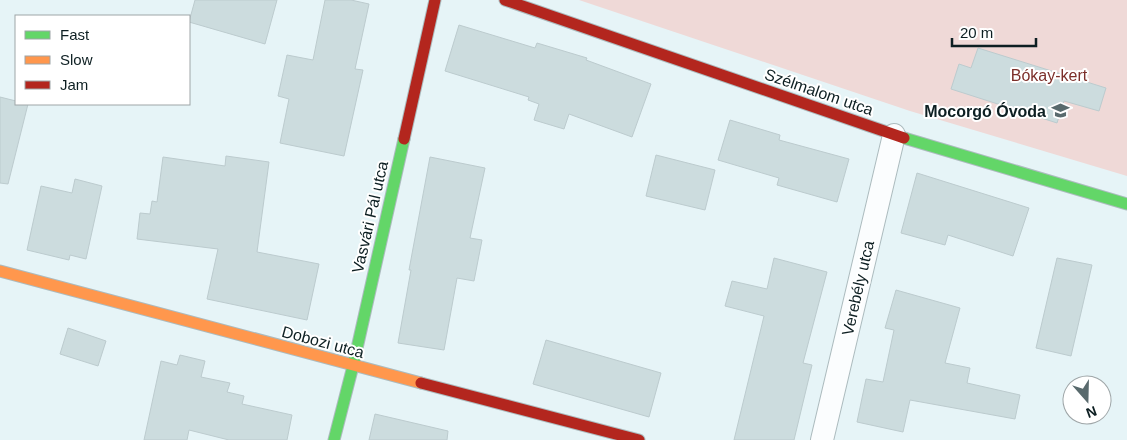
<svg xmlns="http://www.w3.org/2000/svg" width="1127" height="440" viewBox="0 0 1127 440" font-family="Arial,sans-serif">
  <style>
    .green { fill: #efd9d7 }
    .building { fill: #ccdcde; stroke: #bccbce }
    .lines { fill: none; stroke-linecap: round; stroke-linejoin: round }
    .street-casing { stroke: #acbbbe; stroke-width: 24 }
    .fast-casing { stroke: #acbbbe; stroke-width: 13 }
    .slow-casing { stroke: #acbbbe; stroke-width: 13 }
    .jam-casing { stroke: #acbbbe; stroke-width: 13 }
    .street { stroke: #fbfdfe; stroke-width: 22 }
    .fast { stroke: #63d668; stroke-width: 11 }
    .slow { stroke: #ff974d; stroke-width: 11 }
    .jam { stroke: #b3261e; stroke-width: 11 }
    .labels { text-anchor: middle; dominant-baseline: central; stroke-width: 4; stroke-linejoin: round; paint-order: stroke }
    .park-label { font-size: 16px; fill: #7c2f2a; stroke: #fff }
    .street-label { font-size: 16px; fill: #0d1f22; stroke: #fff }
    .poi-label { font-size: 16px; font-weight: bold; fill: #0d1f22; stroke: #fff; text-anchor: end }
  </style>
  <rect width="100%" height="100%" fill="#e6f4f7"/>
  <path class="green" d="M579,0h548v176l-217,-65z"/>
  <g class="building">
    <path d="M195,0h82l-12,44 -76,-22z"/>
    <path d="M325,0h26l18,4 -14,65 8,1 -19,86 -64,-13 9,-44 -11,-3 9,-41 26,5z"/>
    <path d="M459,25l76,23 2,-5 50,15 -1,2 65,24 -19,53 -63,-23 -5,15 -30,-9 5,-16 -11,-4 1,-3 -84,-26z"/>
    <path d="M978,48l128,40 -7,23 -35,-10 -7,22 -106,-34 8,-25 12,4z"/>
    <path d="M0,97l16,4v3h12l-20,80 -8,-1z"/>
    <path d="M730,120l50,15 -1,5 70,19 -12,43 -60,-17 2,-7 -61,-18z"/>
    <path d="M656,155l59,15 -10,40 -59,-14z"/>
    <path d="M226,156l43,6 -12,90 62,12 -12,56 -100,-21 11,-50 -81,-10 3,-26 10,1 2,-13 5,1 6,-45 62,9z"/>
    <path d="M430,157l55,11 -15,70 12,2 -8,41 -17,-3 -13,72 -46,-7 13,-73h-2z"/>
    <path d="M917,173l112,35 -16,48 -65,-21 -3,10 -44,-12z"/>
    <path d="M75,179l27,7 -16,73 -16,-4 -1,5 -42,-10 14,-64 31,7z"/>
    <path d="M774,258l53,14 -24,91 9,2 -18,75h-60l30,-124 -39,-10 7,-25 35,8z"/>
    <path d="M1057,258l35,7 -21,91 -35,-8z"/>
    <path d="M896,290l64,18 -15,55 25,5 -3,15 53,12 -5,24 -105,-19 -7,32 -46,-10 9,-43 17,3 11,-52 -9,-2z"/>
    <path d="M68,328l38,13 -8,25 -38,-12z"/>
    <path d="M546,340l115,33 -12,44 -116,-33z"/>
    <path d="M180,355l25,6 -4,16 29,6 -3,9 17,4 -2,8 50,11 -5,25h-58l-40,-10 -2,10h-43l17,-79 16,4z"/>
    <path d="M375,414l73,17 -1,9h-78z"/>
  </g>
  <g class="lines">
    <defs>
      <path id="street" d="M822,440l72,-305"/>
      <g id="fast">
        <path d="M904,138l223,66"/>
        <path d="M334,440l19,-74 51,-227"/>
      </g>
      <path id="slow" d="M0,271l421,112"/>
      <g id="jam">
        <path d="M505,0l399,138"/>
        <path d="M404,139l31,-139"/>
        <path d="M421,383l218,57"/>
      </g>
    </defs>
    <use href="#street" class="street-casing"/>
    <use href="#fast" class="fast-casing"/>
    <use href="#slow" class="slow-casing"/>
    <use href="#jam" class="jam-casing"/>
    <use href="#street" class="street"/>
    <use href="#fast" class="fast"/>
    <use href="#slow" class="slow"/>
    <use href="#jam" class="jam"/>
  </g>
  <defs>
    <symbol id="school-bare" viewBox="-9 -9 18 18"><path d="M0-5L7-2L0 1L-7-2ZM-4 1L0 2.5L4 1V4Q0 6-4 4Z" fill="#596a6d" stroke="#fff" stroke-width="2.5" paint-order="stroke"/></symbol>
  </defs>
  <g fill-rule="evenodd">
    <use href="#school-bare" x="1048" y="98" width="25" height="25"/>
  </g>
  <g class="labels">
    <g class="park-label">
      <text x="1049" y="75">Bókay-kert</text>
    </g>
    <g class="street-label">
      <text transform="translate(819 92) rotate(19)">Szélmalom utca</text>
      <text transform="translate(370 217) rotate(-77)">Vasvári Pál utca</text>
      <text transform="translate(858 288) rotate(-77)">Verebély utca</text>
      <text transform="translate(323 342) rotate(15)">Dobozi utca</text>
    </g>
    <g class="poi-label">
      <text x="1046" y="111">Mocorgó Óvoda</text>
    </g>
  </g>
  <rect x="15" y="15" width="175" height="90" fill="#ffffff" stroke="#9ea5a7"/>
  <rect x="25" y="31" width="25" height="8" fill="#63d668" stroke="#9ea5a7"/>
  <text x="60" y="40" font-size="15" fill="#0d1f22">Fast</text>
  <rect x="25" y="56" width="25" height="8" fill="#ff974d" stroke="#9ea5a7"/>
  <text x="60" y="65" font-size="15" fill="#0d1f22">Slow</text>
  <rect x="25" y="81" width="25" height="8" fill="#b3261e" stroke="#9ea5a7"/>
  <text x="60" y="90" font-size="15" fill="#0d1f22">Jam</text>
  <g transform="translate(1087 400) rotate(160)"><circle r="24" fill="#ffffff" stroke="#9ea5a7"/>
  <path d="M0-4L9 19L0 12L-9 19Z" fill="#596a6d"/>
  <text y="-8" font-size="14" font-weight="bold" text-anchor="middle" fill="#0d1f22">N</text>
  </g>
  <path d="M952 38v8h84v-8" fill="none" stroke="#0d1f22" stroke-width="2.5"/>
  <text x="960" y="38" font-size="15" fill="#0d1f22" stroke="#ffffff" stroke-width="4" paint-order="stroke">20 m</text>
</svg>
